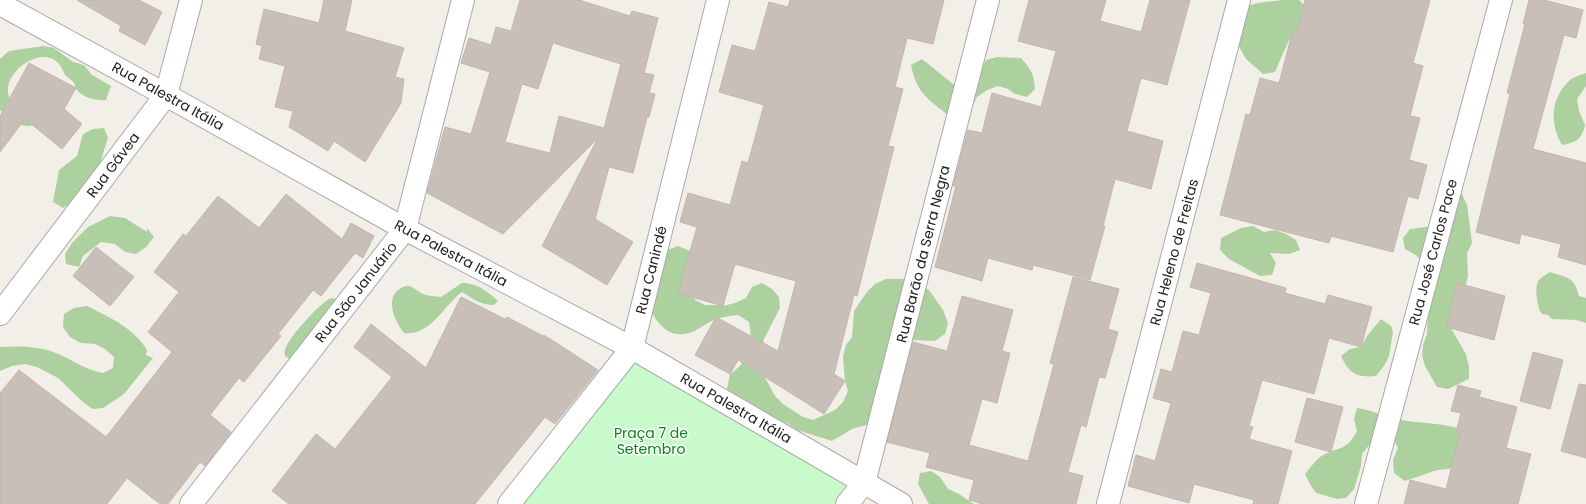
<svg xmlns="http://www.w3.org/2000/svg" width="1586" height="504" viewBox="0 0 1586 504" font-family="Poppins,sans-serif">
  <style>
    .forest { fill: #add19e }
    .park { fill: #c8facc }
    .building { fill: #c7bfb8; stroke: #c4b6ab; fill-rule: evenodd }
    .lines { fill: none; stroke-linecap: round; stroke-linejoin: round }
    .minor-casing { stroke: #a9a9a9; stroke-width: 24 }
    .minor { stroke: #fff; stroke-width: 22 }
    .labels { text-anchor: middle; dominant-baseline: central; stroke-width: 3; stroke-linejoin: round; paint-order: stroke }
    .street-label { font-size: 14px; fill: #222; stroke: #fff }
    .park-label { font-size: 14px; fill: #0c8416; stroke: #fff }
  </style>
  <rect width="100%" height="100%" fill="#f2efe9"/>
  <g class="forest">
    <path d="M1283,0h16l7,7 -8,27 -9,6 -14,32 -12,2 -17,-15 -11,-20 12,-33 11,-3z"/>
    <path d="M43,46l11,2 19,14 11,3 8,10 19,11 -5,14c-10,1 -23,-2 -30,-11 -1,-2 -1,-5 -2,-6 -2,-3 -6,-5 -9,-8 -2,-4 -3,-8 -6,-11 -11,-13 -29,-6 -40,4 -7,7 -12,15 -11,24 0,10 19,26 26,33 -15,4 -24,-6 -34,-15v-51l9,-8z"/>
    <path d="M997,57l24,1c10,11 13,16 14,31l-8,8 -12,-3 -7,-5 -10,-3 -11,4 -10,7 -6,12 -21,8c-21,-18 -33,-22 -39,-52l11,-6 31,25 11,4 17,-17 5,-11z"/>
    <path d="M1586,73v13l-9,13 2,12 6,14c-4,15 -8,17 -23,20 -12,-21 -12,-46 7,-64 4,-4 12,-6 17,-8z"/>
    <path d="M104,128l4,10 -11,35 -23,28 -11,7 -10,-6 6,-32 18,-14 6,-22 10,-5z"/>
    <path d="M1450,191l12,3 5,11 5,38 -5,10 1,23 -3,12 -14,20 -4,12 6,12 13,22 3,13v12l-21,10 -11,-2 -12,-21 -3,-11 1,-10 4,-11 1,-23 -5,-48 -7,-8 -11,-6 -2,-11 7,-9 23,-3z"/>
    <path d="M110,216l15,2 22,14v-4l7,9 -8,10 -10,7 -11,-2 -10,-8 -14,-2 -18,14 -4,11 -13,-3 -1,-10 7,-11 16,-16z"/>
    <path d="M1253,226l11,6 11,-2 11,4 10,6 4,10 -11,4 -19,-1 6,10 -4,12 -12,1 -31,-17 -9,-9 1,-12 20,-10z"/>
    <path d="M678,246l12,5v37l5,12 10,5h12l6,1 12,-3 11,-5 6,-11 10,-4 10,6 7,8 1,11 -16,31 -2,12 1,23 12,22 8,8 20,13 10,3 22,-10 8,-8 5,-11 -3,-10 -2,-24 3,-12 6,-8 2,-26 13,-19 8,-8 11,-5h22l21,11 14,20 5,13 -3,11 -10,7 -24,-1 -34,82 -25,7 -20,12 -35,-11 -10,-7 -12,-3 -49,-26 4,-20c21,-14 23,-28 19,-52l-11,-7c-8,1 -17,2 -24,5 -8,3 -14,9 -22,12 -25,9 -35,-10 -46,-29l21,-53z"/>
    <path d="M1550,272c17,6 24,4 29,24l7,2v25l-10,-3 -24,-1 -4,-4 -6,-1c-5,-6 -8,-28 -3,-34 3,-3 7,-6 11,-8z"/>
    <path d="M462,283c15,0 25,8 36,18l-4,4c-13,0 -21,-6 -32,-13 -18,13 -31,44 -58,41 -8,-10 -19,-32 -6,-43 3,-2 7,-5 11,-4 5,1 9,6 14,8 5,2 12,2 18,3z"/>
    <path d="M331,298l6,1 10,18 -1,6 -45,30 -11,6 -5,-3c0,-1 -1,-5 0,-6 2,-11 36,-48 46,-52z"/>
    <path d="M87,306c22,11 47,22 60,44l-1,5 7,3 -29,36 -21,14 -10,1 -9,-6 -26,-25 -21,-11 -12,-3 -13,2 -12,5v-24c21,-1 41,-1 61,8 14,7 26,15 42,18l10,-5 1,-11 -9,-8 -10,-5 -14,-1 -11,-6 -7,-10 1,-13 10,-6z"/>
    <path d="M1381,319l10,7 2,6 -4,24 -5,10 -8,10c-20,2 -27,-3 -35,-20l9,-7 11,-2 6,-11z"/>
    <path d="M1357,408c16,2 24,8 39,11 23,5 48,3 70,12l-8,31 -9,7 -12,1 -32,11 -11,-8 -1,-13 5,-12 -5,-10 -22,5 -9,11 -1,12 -7,23 -8,9 -9,1 -21,-6 -6,-9 -5,-10c5,-6 9,-12 15,-17 16,-11 26,-4 37,-26l-3,-12z"/>
    <path d="M931,471l9,6 8,12 11,5 15,10h-45l-11,-20 2,-11z"/>
  </g>
  <path class="park" d="M634,360l221,126 -15,18h-317z"/>
  <g class="building">
    <path d="M77,0h62l23,12 -17,33 -26,-14 2,-5z"/>
    <path d="M324,0h28l-7,31 59,17 -9,29 9,2 -3,24 -36,59 -31,-21 -6,10 -39,-24 4,-16 -18,-4 10,-41 -26,-7 3,-13 -6,-2 8,-35 55,14z"/>
    <path d="M520,0h59l51,16 2,-5 26,7 -14,55 10,2 -5,18 6,1 -6,23h-2l-14,56 -24,-6 -14,52 38,23 -26,43 -65,-39 56,-108 -95,96 -76,-41 18,-66 26,7 19,-62 -29,-9 8,-25 22,7 5,-18 15,4zM553,43l68,21 -17,64 -45,-12 -9,37 -45,-11 17,-58 16,5z"/>
    <path d="M790,0h154l-11,44 -26,-6 -12,49 8,2 -15,57 6,1 -37,149 -3,-1 -20,79 11,7 -21,33 -86,-54 -8,14 -35,-19 21,-38 62,34 18,-70 -61,-17 -12,42 -45,-13 19,-66 -17,-5 8,-29 42,12 12,-44 6,2 16,-58 -45,-13 13,-47 23,6 14,-49 19,5z"/>
    <path d="M1029,0h77l-6,21 41,11 9,-32h40l-23,85 -26,-7 -14,53 36,10 -12,48 -36,-10 -12,47h2l-15,54 -57,-15 -1,5 -44,-12 -6,23 -47,-14 21,-81h-3l15,-56 14,3 10,-40 49,14 15,-56 -38,-10z"/>
    <path d="M1305,0h125l-17,63 10,3 -13,50 10,2 -11,42 18,5 -9,34 -10,-3 -15,56 -62,-16 -2,7 -109,-28 26,-101 4,1 10,-37 19,5 14,-53 4,1z"/>
    <path d="M1529,0h15l39,10 -7,28 -12,-3 -31,114 53,14v102l-28,-8 3,-13 -40,-10 -2,10 -43,-12 34,-138 -3,-1 18,-69h-2z"/>
    <path d="M29,63l47,25 -12,21 18,15 -20,25 -37,-30 -25,33v-36z"/>
    <path d="M286,194l56,45 9,-16 23,13 -11,22 -8,-5 -34,43 -8,-6 -35,44 3,2 -37,46 -5,-4 -29,37 21,17 -26,34 -5,-4 -32,42h-8l-33,-26 -20,26h-107v-111l19,-23 87,67 66,-85 -24,-20 31,-40 -25,-20 29,-38 3,2 32,-40 41,32z"/>
    <path d="M96,247l38,30 -24,29 -37,-30z"/>
    <path d="M1197,263l89,25 -1,5 40,11 3,-9 44,12 -11,40 -32,-9 -15,56 -52,-14 -13,46 4,1 -4,12 43,12 -14,53h-25l1,-4 -60,-16 -5,19 -61,-17 8,-31 19,6 16,-58 -18,-5 8,-29 11,3 11,-41 16,4 12,-42 -21,-6z"/>
    <path d="M1073,277l46,12 -11,40 10,3 -13,46 -6,-1 -13,50 -5,-2 -13,47 15,4 -7,28h-93l-14,-4 5,-20 -48,-13 4,-14 -43,-11 26,-100 34,9 15,-55 51,14 -11,41 8,2 -13,50 -15,-4 -13,46 59,16 26,-97 -4,-1z"/>
    <path d="M1457,283l48,13 -11,44 -48,-13z"/>
    <path d="M461,297l44,22 2,-2 36,19 1,-1 54,35 -43,54 -10,-7 -70,87h-186l-17,-13 44,-57 19,15 57,-72 -38,-30 17,-23 55,44z"/>
    <path d="M1533,352l30,8 -13,49 -30,-8z"/>
    <path d="M1579,384l7,1v73l-25,-7z"/>
    <path d="M1458,385l23,6 -2,6 38,10 -11,41 25,6 -13,50h-114l6,-24 36,9 14,-56 -4,-1 5,-19 -10,-2z"/>
    <path d="M1307,398l36,9 -12,45 -36,-10z"/>
  </g>
  <g class="lines">
    <defs>
      <g id="minor">
        <path d="M0,4l166,91 239,134 227,119 269,156"/>
        <path d="M0,314l166,-219 25,-95"/>
        <path d="M191,504l214,-275 58,-229"/>
        <path d="M509,504l123,-156 86,-348"/>
        <path d="M847,504l17,-21 124,-483"/>
        <path d="M1108,504l131,-504"/>
        <path d="M1366,504l135,-504"/>
      </g>
    </defs>
    <use href="#minor" class="minor-casing"/>
    <use href="#minor" class="minor"/>
  </g>
  <g class="labels">
    <g class="street-label">
      <text transform="translate(168 96) rotate(29)">Rua Palestra Itália</text>
      <text transform="translate(113 165) rotate(-53)">Rua Gávea</text>
      <text transform="translate(1174 252) rotate(-75)">Rua Heleno de Freitas</text>
      <text transform="translate(1433 252) rotate(-75)">Rua José Carlos Pace</text>
      <text transform="translate(451 253) rotate(28)">Rua Palestra Itália</text>
      <text transform="translate(923 254) rotate(-76)">Rua Barão da Serra Negra</text>
      <text transform="translate(651 270) rotate(-76)">Rua Canindé</text>
      <text transform="translate(356 292) rotate(-52)">Rua São Januário</text>
      <text transform="translate(736 408) rotate(30)">Rua Palestra Itália</text>
    </g>
    <g class="park-label">
      <text x="651" y="433">Praça 7 de<tspan x="651" dy="16">Setembro</tspan></text>
    </g>
  </g>
</svg>
